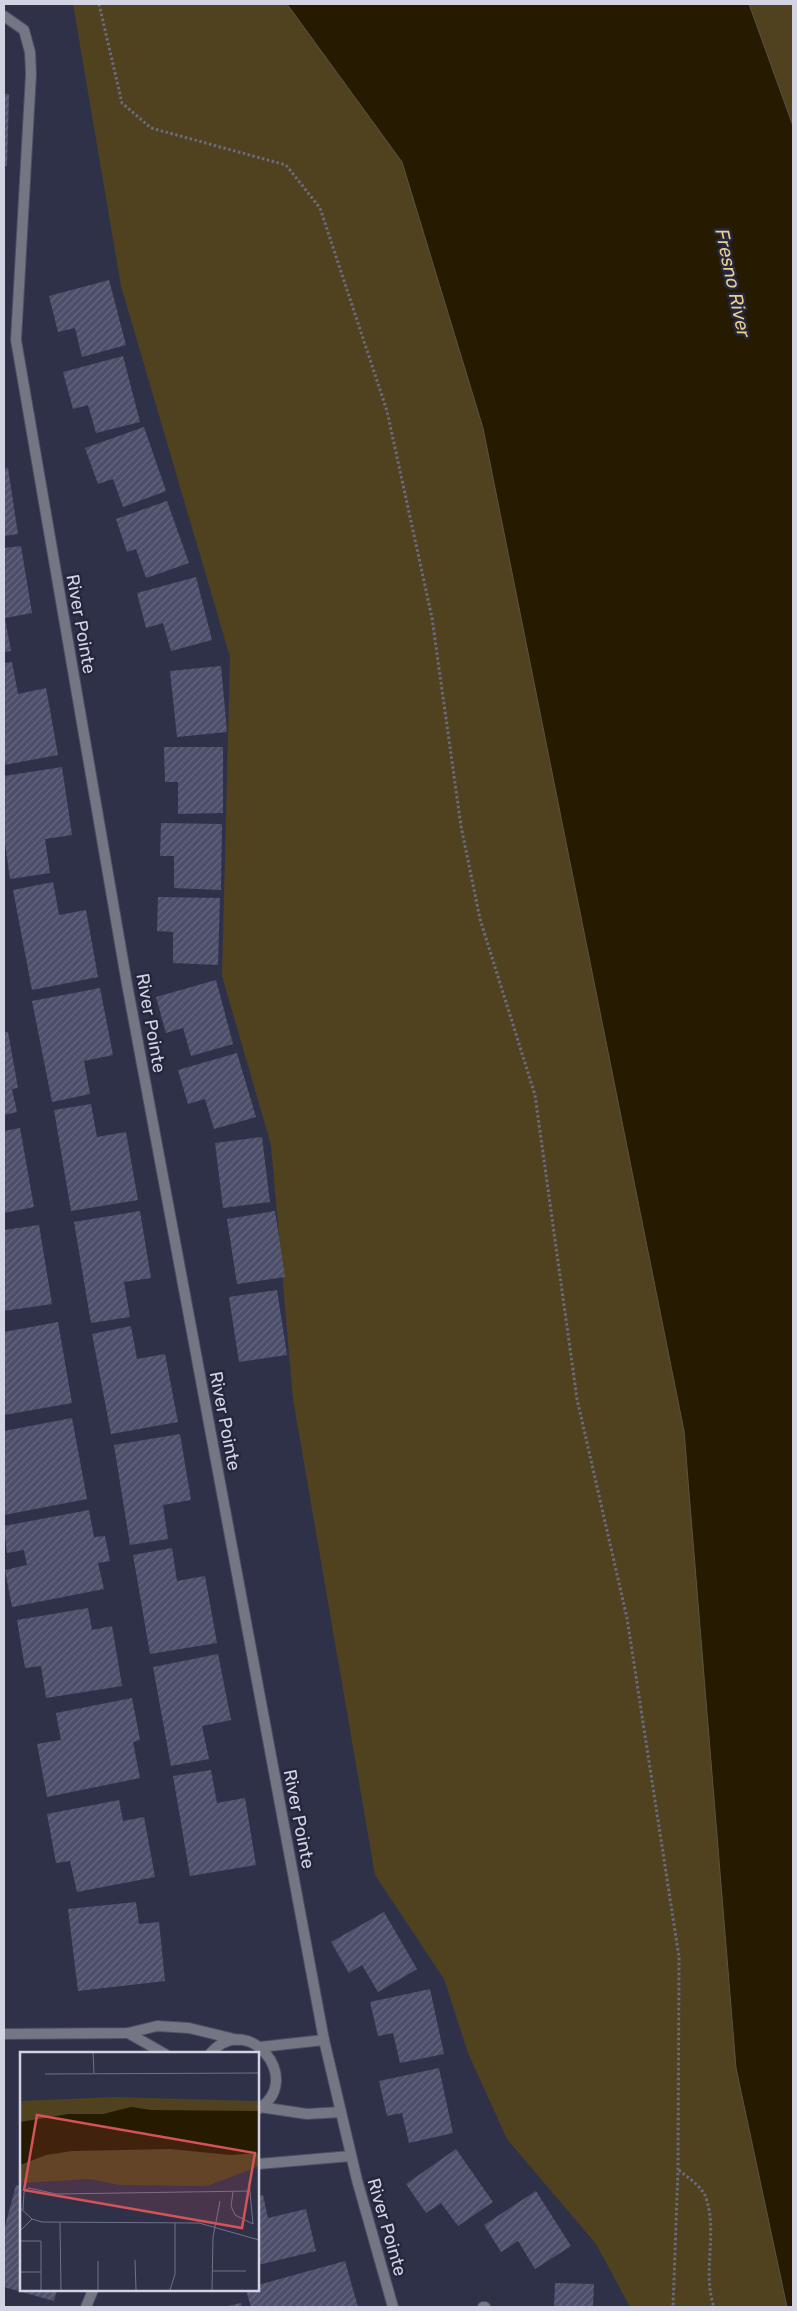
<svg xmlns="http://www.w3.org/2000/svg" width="797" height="2311" viewBox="0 0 797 2311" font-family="Rubik,sans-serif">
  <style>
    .green { fill: #50421f }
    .water { fill: #261a00; stroke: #5a5244 }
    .building { fill: url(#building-hatch) }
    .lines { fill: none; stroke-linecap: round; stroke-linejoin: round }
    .minor-casing { stroke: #4c4e65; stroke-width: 12 }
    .path { stroke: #696b80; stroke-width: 3; stroke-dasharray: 2.5 2.5; stroke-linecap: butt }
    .minor { stroke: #747683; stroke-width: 10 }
    .labels { text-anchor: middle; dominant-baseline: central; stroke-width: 5; stroke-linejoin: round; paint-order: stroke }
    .street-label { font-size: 18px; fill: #d2d4e4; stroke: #25273e }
    .water-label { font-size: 19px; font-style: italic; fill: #ebce89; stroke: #25273e }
    .inset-road { fill: none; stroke: #707287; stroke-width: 1 }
    .view { fill: #d55357; fill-opacity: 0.15; stroke: #d55357; stroke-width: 2.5 }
    .inset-edge { fill: none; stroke: #d2d4e4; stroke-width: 2.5 }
  </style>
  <defs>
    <pattern id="building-hatch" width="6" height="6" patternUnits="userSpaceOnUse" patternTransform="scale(1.25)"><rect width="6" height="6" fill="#4d4f6a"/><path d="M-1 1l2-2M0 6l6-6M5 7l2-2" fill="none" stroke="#66677f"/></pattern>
  </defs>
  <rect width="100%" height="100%" fill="#2f3149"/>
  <path class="green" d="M73,4h720v2303h-163l-34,-63 -89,-105 -39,-86 -24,-74 -69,-104 -82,-476 -22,-254 -49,-169 8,-319 -109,-371z"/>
  <path class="water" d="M287,4h462l44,122v2181h-6l-51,-239 -52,-637 -201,-1003 -81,-266z"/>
  <g class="building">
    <path d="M4,94h5l-2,72h-3z"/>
    <path d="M109,280l17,65 -44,12 -7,-29 -17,4 -9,-36z"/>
    <path d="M123,356l17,66 -44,11 -8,-28 -15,4 -10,-37z"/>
    <path d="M144,427l22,64 -43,16 -10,-28 -15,5 -13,-36z"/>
    <path d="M8,468l10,66 -14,2v-67z"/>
    <path d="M167,501l22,62 -43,15 -10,-29 -9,3 -11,-33z"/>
    <path d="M21,546l11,67 -27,5 6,33 -7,1v-104z"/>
    <path d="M196,577l16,63 -41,11 -8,-28 -17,5 -9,-35z"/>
    <path d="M12,662l6,32 28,-6 12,67 -54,10v-102z"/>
    <path d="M221,666l6,66 -50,5 -7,-66z"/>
    <path d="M164,747h59v66l-45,1v-32h-13z"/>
    <path d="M62,767l10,68 -27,4 5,34 -40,6 -6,-43v-60z"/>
    <path d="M161,823l61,1 -1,66 -47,-2v-32h-14z"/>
    <path d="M53,882l6,33 27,-5 12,67 -66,13 -19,-100z"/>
    <path d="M158,897l62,1 -2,67 -45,-2v-31l-16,-1z"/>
    <path d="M216,980l17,64 -42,12 -8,-28 -17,5 -10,-36z"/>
    <path d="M100,988l13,67 -29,6 6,33 -38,8 -20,-101z"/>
    <path d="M4,1032h4l10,56 -6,1 5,23 -13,3z"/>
    <path d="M237,1053l19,64 -42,12 -9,-30 -17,5 -10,-34z"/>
    <path d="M91,1104l6,33 29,-5 12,68 -67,11 -17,-101z"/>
    <path d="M20,1128l14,79 -30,6v-82z"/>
    <path d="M262,1137l8,65 -47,6 -8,-65z"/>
    <path d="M140,1211l11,67 -27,4 6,35 -39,6 -17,-101z"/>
    <path d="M275,1211l10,66 -48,7 -10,-65z"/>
    <path d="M39,1225l13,79 -48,7v-81z"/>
    <path d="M277,1290l10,65 -48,7 -10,-65z"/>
    <path d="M58,1322l14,81 -68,12v-83z"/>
    <path d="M131,1326l6,33 28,-5 13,68 -67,12 -19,-100z"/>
    <path d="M72,1418l15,81 -83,16v-84z"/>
    <path d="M180,1434l11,66 -28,5 5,34 -38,6 -16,-100z"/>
    <path d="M89,1510l5,27 11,-1 5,25 -12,2 6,26 -92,18 -7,-37 22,-5 -3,-15 -17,3 -3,-27z"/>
    <path d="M172,1548l5,33 28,-5 12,67 -67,11 -17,-99z"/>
    <path d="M88,1608l4,22 20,-4 10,60 -76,12 -5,-32 -16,2 -8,-48z"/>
    <path d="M218,1654l13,66 -29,6 7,33 -38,7 -18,-99z"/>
    <path d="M132,1698l8,42 -7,2 7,36 -93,19 -10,-53 24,-4 -5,-27z"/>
    <path d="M211,1770l6,33 28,-5 11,67 -66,11 -17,-100z"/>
    <path d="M119,1800l4,21 21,-4 11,60 -78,15 -7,-31 -14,2 -9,-49z"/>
    <path d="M136,1902l3,22 20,-2 6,59 -87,10 -10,-82z"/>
    <path d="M384,1912l33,57 -39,23 -16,-27 -13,8 -18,-31z"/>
    <path d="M430,1989l14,65 -44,9 -7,-30 -15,3 -8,-34z"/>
    <path d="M439,2068l14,65 -44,10 -7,-30 -15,3 -8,-35z"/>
    <path d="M456,2149l37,53 -35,24 -17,-23 -15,10 -20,-29z"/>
    <path d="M16,2185l5,1v104h36l-3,11 -50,-14v-57z"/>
    <path d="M536,2191l35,55 -36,23 -17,-28 -17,11 -17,-27z"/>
    <path d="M263,2195l5,23 38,-9 10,42 -58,14v-69z"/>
    <path d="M345,2261l13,46h-107l-5,-17h12v-5z"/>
    <path d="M555,2283l39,1 -1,23h-39z"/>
    <path d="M241,2303l1,4h-18z"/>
  </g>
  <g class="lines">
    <defs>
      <g id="minor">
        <path d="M4,16l20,14 6,22 1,22 -15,266 111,644 197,1056 33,140 36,127"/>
        <path d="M128,2033l37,21"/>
        <path d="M4,2034l124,-1 29,-7 32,2 49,12"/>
        <path d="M260,2047l64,-7"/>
        <path d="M210,2054c37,-45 96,26 48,55"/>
        <path d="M260,2107l47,7 34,-2"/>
        <path d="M258,2164l93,-8"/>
        <path d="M86,2307l7,-17"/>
        <path d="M483,2307h2"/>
      </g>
    </defs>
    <use href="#minor" class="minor-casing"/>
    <g class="path">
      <path d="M99,4l23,99 29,25 135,37 34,43 67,203 45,207 29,208 19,93 55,176 42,304 50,219 52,339 -1,213 -5,137"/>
      <path d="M679,2170c9,8 23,16 27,28 12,34 -4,75 8,109"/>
    </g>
    <use href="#minor" class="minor"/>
  </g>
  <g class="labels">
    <g class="street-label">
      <text transform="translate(81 624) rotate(80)">River Pointe</text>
      <text transform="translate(151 1023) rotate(80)">River Pointe</text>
      <text transform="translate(225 1421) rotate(79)">River Pointe</text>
      <text transform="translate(299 1819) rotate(79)">River Pointe</text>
      <text transform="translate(387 2227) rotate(74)">River Pointe</text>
    </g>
    <g class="water-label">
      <text transform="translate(733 283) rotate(78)">Fresno River</text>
    </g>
  </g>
  <g transform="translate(20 2052)">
    <rect width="239" height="239" fill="#2f3149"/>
    <path d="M95,45l144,4v65l-52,20 -87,-1 -30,-6 -68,4 -2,3v-85z" fill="#50421f"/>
    <path d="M111,55l20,3 108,1v42l-28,2 -61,-6 -98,2 -26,4 -26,10v-43l49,-8h34z" fill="#261a00"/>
    <path class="inset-road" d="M73,0l1,21M25,22l214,-1M213,140l-2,14 4,9 18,9 -4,-42M0,156l12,11 10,3 157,1 60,17M3,158l1,-18 5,-4 27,6 194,-3M40,171l1,67M0,179l12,-12M0,189h21v49M115,208l1,30M78,209v29M192,219h34M0,220h21M150,238l5,-16v-51M192,238l1,-53 7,-36"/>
    <path class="view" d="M17,63l218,38 -13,75 -218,-38z"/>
    <rect width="239" height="239" class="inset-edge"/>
  </g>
  <rect width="797" height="2311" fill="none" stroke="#d2d4e4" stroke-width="10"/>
</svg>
